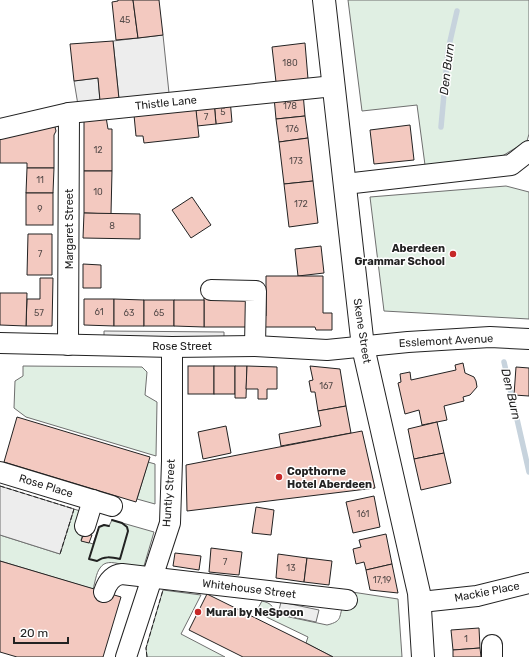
<svg xmlns="http://www.w3.org/2000/svg" width="529" height="657" viewBox="0 0 529 657" font-family="Rubik,sans-serif">
  <style>
    .green { fill: #e0efe3; stroke: #6f6f6f }
    .parking { fill: #ededed; stroke: #6f6f6f }
    .lines { fill: none; stroke-linecap: round; stroke-linejoin: round }
    .stream { stroke: #c7d3dd; stroke-width: 5.5 }
    .building { fill: #f3c9c0; stroke: #222 }
    .minor-casing { stroke: #222; stroke-width: 22 }
    .major-casing { stroke: #222; stroke-width: 24 }
    .minor { stroke: #fff; stroke-width: 20 }
    .major { stroke: #fff; stroke-width: 22 }
    .fence { stroke: #222; stroke-width: 1; stroke-dasharray: 5 2; stroke-linecap: butt }
    .wall { stroke: #222; stroke-width: 2 }
    .poi-dot { fill: #c62828; stroke: #fff; stroke-width: 1.5 }
    .labels { text-anchor: middle; dominant-baseline: central; stroke-width: 3; stroke-linejoin: round; paint-order: stroke }
    .number-label { font-size: 9px; fill: #564c4a }
    .street-label { font-size: 11px; fill: #222; stroke: #fff }
    .poi-label { font-size: 11px; font-weight: bold; fill: #222; stroke: #fff; text-anchor: start }
    .water-label { font-size: 12px; font-style: italic; fill: #222; stroke: #fff }
  </style>
  <rect width="100%" height="100%" fill="#fff"/>
  <g class="green">
    <path d="M348,0h181v134l-2,7 -28,17 -74,7 -8,-60 -55,6z"/>
    <path d="M506,186l23,6v127l-145,-8 -14,-114z"/>
    <path d="M23,366l119,1 5,5 -2,23 12,7 -1,54 -130,-39 -12,-9 1,-27 8,-5z"/>
    <path d="M148,462l7,2v40l-18,-5z"/>
    <path d="M74,509l6,2 -5,16 9,3 -3,10 12,4 6,-17 5,-2 5,1 3,-6 42,12 -10,34c-14,6 -35,-12 -44,2 -4,5 -5,15 -7,21l-93,-28v-26l60,19z"/>
    <path d="M163,590l38,5 -20,39 44,23h-78l-1,-9z"/>
    <path d="M352,592l46,7 4,58h-69l-27,-14 2,-6 -52,-25 6,-11c8,2 11,4 13,13l52,11c17,-4 11,-9 17,-22 2,-3 5,-7 8,-11z"/>
  </g>
  <g class="parking">
    <path d="M163,35l6,58 -50,6 -6,-58z"/>
    <path d="M98,78l2,23 -22,4 -4,-24z"/>
    <path d="M104,331l120,1v7l-120,-1z"/>
    <path d="M0,486l74,23 -14,45 -60,-19z"/>
    <path d="M281,602l38,8 -3,12 -38,-8z"/>
  </g>
  <g class="lines">
    <g class="stream">
      <path d="M441,127l7,-77 9,-39"/>
      <path d="M504,362l25,110"/>
    </g>
  </g>
  <g class="building">
    <path d="M118,0h15l5,38 -22,2 -4,-38 6,-1z"/>
    <path d="M133,0h26l4,35 -25,3z"/>
    <path d="M113,41l6,58 -19,2 -2,-23 -24,3 -4,-37z"/>
    <path d="M305,43l3,36 -32,3 -4,-35z"/>
    <path d="M303,93l2,23 -29,3 -2,-22z"/>
    <path d="M230,99l2,23 -16,2 -2,-23z"/>
    <path d="M214,101l2,23 -19,2 -2,-24z"/>
    <path d="M196,110l3,27 -55,6 -1,-7h-7l-2,-21z"/>
    <path d="M305,116l3,22 -29,4 -3,-23z"/>
    <path d="M84,117h22l2,12h4v42h-28z"/>
    <path d="M52,124l3,3 1,4 -2,4v33h-27v-5h-27v-27z"/>
    <path d="M410,125l4,35 -40,4 -4,-34z"/>
    <path d="M308,138l5,43 -29,3 -5,-42z"/>
    <path d="M27,168h27l-1,25h-27z"/>
    <path d="M84,171h28l-1,43 -27,-1z"/>
    <path d="M313,181l5,42 -29,4 -5,-43z"/>
    <rect x="26" y="193" width="27" height="32"/>
    <path d="M192,197l19,28 -20,13 -19,-28z"/>
    <path d="M84,213l56,1v25l-57,-1z"/>
    <path d="M28,234h24v41h-25z"/>
    <path d="M321,246l3,27 -26,3 -3,-27z"/>
    <path d="M83,264l18,1v23h-18z"/>
    <path d="M266,276h57v37h9v17h-16l-1,-3h-50l-3,-2v-8l4,-1z"/>
    <path d="M40,278h13l-1,48h-26l1,-27h13z"/>
    <path d="M0,293h27l-1,33 -26,-1z"/>
    <path d="M204,298l49,1 -1,28h-48z"/>
    <path d="M84,299h30v27l-30,-1z"/>
    <path d="M114,299l30,1v26h-30z"/>
    <rect x="144" y="300" width="30" height="26"/>
    <path d="M174,300h30v27l-30,-1z"/>
    <path d="M463,363l2,10 9,4 2,4 1,6 -7,8 -7,2 1,4 -20,5 3,14 -25,5 -3,-15 -14,4 -7,-31 3,-1 -1,-8 10,-2 1,8 45,-10 -1,-5z"/>
    <rect x="188" y="366" width="26" height="28"/>
    <rect x="214" y="366" width="21" height="28"/>
    <path d="M235,366h12l-1,32h-11z"/>
    <path d="M247,366l30,1v22h-10v10h-9v-10h-12z"/>
    <path d="M310,366l30,3 6,37 -28,5 -3,-19h-4l-2,-11 4,-1z"/>
    <path d="M516,367l13,1v28l-15,-1z"/>
    <path d="M346,406l5,27 -70,13 -2,-12 42,-8 -3,-15z"/>
    <path d="M17,417l133,40 -14,45 -132,-40z"/>
    <path d="M437,422l7,31 -30,6 -6,-30z"/>
    <path d="M226,426l5,27 -28,6 -5,-27z"/>
    <path d="M362,431l13,57 -188,23 -1,-46z"/>
    <path d="M444,453l7,30 -30,7 -7,-31z"/>
    <path d="M374,496l6,31 -27,6 -7,-31z"/>
    <path d="M256,507l18,3 -3,25 -19,-2z"/>
    <path d="M84,533l8,2 -3,8 -8,-2z"/>
    <path d="M386,534l6,30 -26,6 -2,-8 -8,2 -3,-15 8,-2 -2,-7z"/>
    <path d="M211,548l31,4 -3,23 -30,-3z"/>
    <path d="M175,553l26,3 -2,14 -26,-4z"/>
    <path d="M278,554l29,4 -3,24 -28,-4z"/>
    <path d="M307,558l25,3 -3,24 -25,-3z"/>
    <path d="M0,561l121,36 -18,60h-86l-17,-5z"/>
    <path d="M392,564l6,29 -28,-3 -4,-20z"/>
    <path d="M207,594l99,49 27,14h-90l-54,-27z"/>
    <path d="M479,628l1,20 -27,2 -2,-20z"/>
    <path d="M480,648l1,9h-28v-7z"/>
  </g>
  <g class="lines">
    <defs>
      <g id="minor">
        <path d="M0,129l69,-16 265,-27"/>
        <path d="M345,184l166,-19 18,-14"/>
        <path d="M211,290l45,1 -1,55"/>
        <path d="M0,343l172,4 83,-1 72,4 81,-8 82,-5 39,2"/>
        <path d="M68,345l1,-232"/>
        <path d="M0,472l112,34"/>
        <path d="M85,526l8,-26"/>
        <path d="M104,592c3,-9 8,-17 18,-18l225,26"/>
        <path d="M421,602l56,-6 52,-13"/>
        <path d="M492,645v12"/>
        <path d="M126,657l44,-134 2,-62v-114"/>
      </g>
      <path id="major" d="M324,0l39,347 56,246 4,64"/>
    </defs>
    <use href="#minor" class="minor-casing"/>
    <use href="#major" class="major-casing"/>
    <use href="#minor" class="minor"/>
    <use href="#major" class="major"/>
    <g class="fence">
      <path d="M0,486l74,23 -14,45"/>
      <path d="M147,657l-1,-9 17,-58"/>
    </g>
    <path class="wall" d="M109,526l-5,-1 -5,2 -10,32 8,2c7,-5 14,-4 23,-2l8,-28 -1,-4 -5,-4 -10,-3"/>
  </g>
  <g class="poi-dot">
    <circle cx="453" cy="254" r="4"/>
    <circle cx="279" cy="477" r="4"/>
    <circle cx="198" cy="612" r="4"/>
  </g>
  <g class="labels">
    <g class="number-label">
      <text x="125" y="20">45</text>
      <text x="290" y="63">180</text>
      <text x="290" y="106">178</text>
      <text x="223" y="112">5</text>
      <text x="206" y="117">7</text>
      <text x="292" y="129">176</text>
      <text x="98" y="150">12</text>
      <text x="296" y="161">173</text>
      <text x="40" y="180">11</text>
      <text x="98" y="192">10</text>
      <text x="301" y="204">172</text>
      <text x="40" y="209">9</text>
      <text x="112" y="226">8</text>
      <text x="40" y="254">7</text>
      <text x="99" y="312">61</text>
      <text x="39" y="313">57</text>
      <text x="129" y="313">63</text>
      <text x="159" y="313">65</text>
      <text x="326" y="386">167</text>
      <text x="363" y="514">161</text>
      <text x="225" y="562">7</text>
      <text x="291" y="568">13</text>
      <text x="382" y="580">17,19</text>
      <text x="466" y="639">1</text>
    </g>
    <g class="street-label">
      <text transform="translate(166 103) rotate(-6)">Thistle Lane</text>
      <text transform="translate(69 229) rotate(-90)">Margaret Street</text>
      <text transform="translate(362 331) rotate(81)">Skene Street</text>
      <text transform="translate(446 341) rotate(-3)">Esslemont Avenue</text>
      <text x="182" y="346">Rose Street</text>
      <text transform="translate(46 486) rotate(17)">Rose Place</text>
      <text transform="translate(169 493) rotate(-86)">Huntly Street</text>
      <text transform="translate(249 589) rotate(7)">Whitehouse Street</text>
      <text transform="translate(487 592) rotate(-11)">Mackie Place</text>
    </g>
    <g class="poi-label">
      <text x="445" y="248" text-anchor="end">Aberdeen<tspan x="445" dy="13">Grammar School</tspan></text>
      <text x="287" y="471">Copthorne<tspan x="287" dy="13">Hotel Aberdeen</tspan></text>
      <text x="206" y="612">Mural by NeSpoon</text>
    </g>
    <g class="water-label">
      <text transform="translate(447 69) rotate(-83)">Den Burn</text>
      <text transform="translate(511 394) rotate(77)">Den Burn</text>
    </g>
  </g>
  <path d="M14 637v6h54v-6" fill="none" stroke="#222222" stroke-width="2"/>
  <text x="20" y="637" font-size="12" fill="#222222" stroke="#ffffff" stroke-width="3" paint-order="stroke">20 m</text>
</svg>
